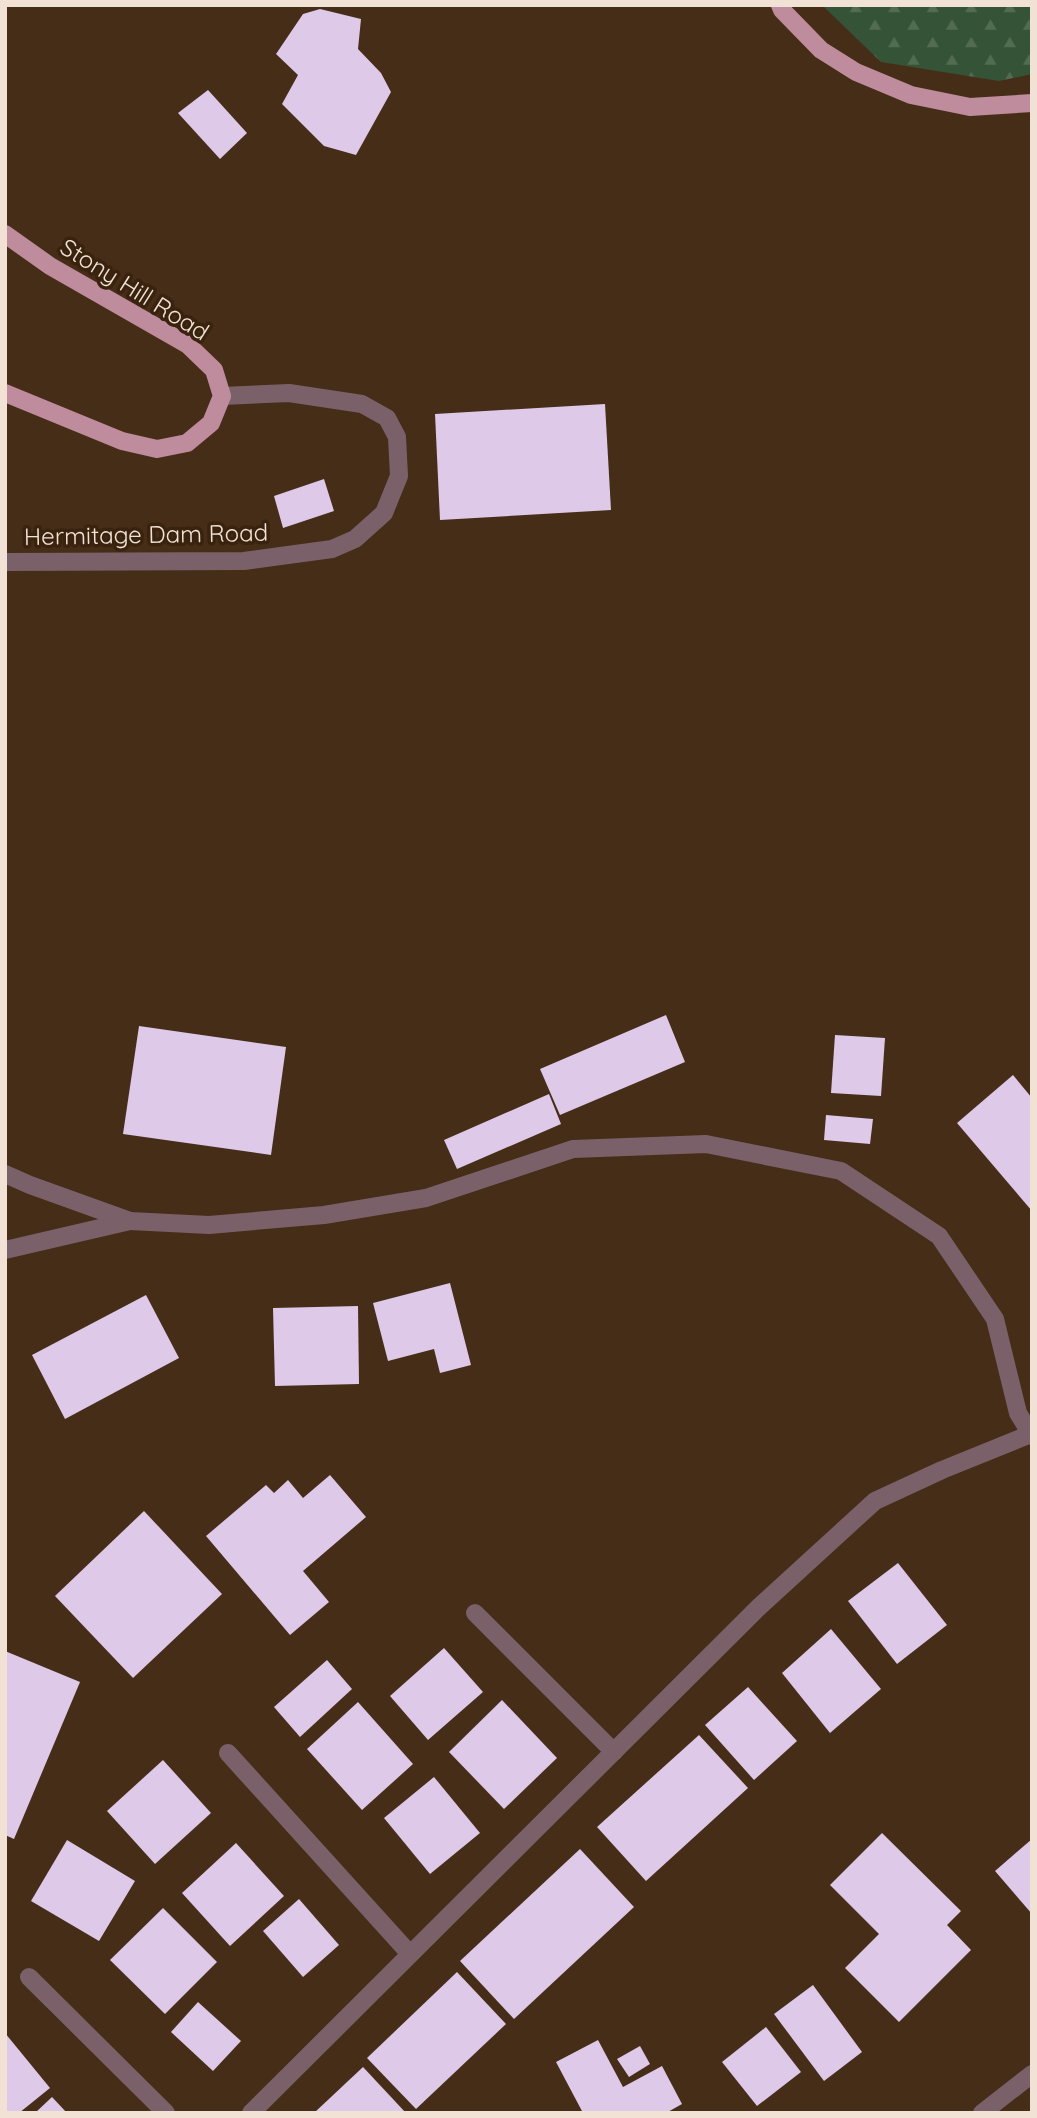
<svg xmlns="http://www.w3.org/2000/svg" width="1037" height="2118" viewBox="0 0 1037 2118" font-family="Quicksand,sans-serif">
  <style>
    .forest { fill: url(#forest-firs) }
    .building { fill: #dec9e8 }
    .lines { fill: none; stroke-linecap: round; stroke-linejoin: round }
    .minor { stroke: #7a6169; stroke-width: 18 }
    .major { stroke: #bf8c9d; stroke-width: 18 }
    .labels { text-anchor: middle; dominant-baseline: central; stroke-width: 7; stroke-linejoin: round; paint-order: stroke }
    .street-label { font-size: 24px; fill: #f1e2d5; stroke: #3a230e }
  </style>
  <defs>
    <pattern id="forest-firs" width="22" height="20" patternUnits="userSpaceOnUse" patternTransform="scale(1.75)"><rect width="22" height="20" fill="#345337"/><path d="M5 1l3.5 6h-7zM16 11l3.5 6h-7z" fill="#526b53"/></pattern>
  </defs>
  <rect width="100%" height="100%" fill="#452d18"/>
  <path class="forest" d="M822,5h210v69l-33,7 -118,-19z"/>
  <g class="building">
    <path d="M320,9l41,10 -3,30 23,24 10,19 -35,63 -32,-9 -42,-42 16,-29 -22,-21 27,-40z"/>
    <path d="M208,90l39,43 -27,26 -42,-46z"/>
    <path d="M605,404l6,106 -171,10 -5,-106z"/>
    <path d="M324,479l10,32 -51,17 -9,-32z"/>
    <path d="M666,1015l19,47 -125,53 -20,-46z"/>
    <path d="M139,1026l147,21 -15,108 -148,-21z"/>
    <path d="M835,1035l50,3 -4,58 -50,-3z"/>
    <path d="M1013,1075l19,23v113l-75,-88z"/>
    <path d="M549,1094l12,30 -104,45 -13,-29z"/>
    <path d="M826,1115l47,4 -3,25 -46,-4z"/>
    <path d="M450,1283l21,82 -31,8 -6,-24 -46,12 -15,-58z"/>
    <path d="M146,1295l33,63 -114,61 -33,-64z"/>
    <path d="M358,1306l1,78 -84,2 -2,-78z"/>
    <path d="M330,1475l36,42 -63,54 26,31 -39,33 -84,-99 60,-51 8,8 14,-13 15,18z"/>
    <path d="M144,1511l78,83 -89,84 -78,-82z"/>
    <path d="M898,1563l49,62 -50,39 -49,-63z"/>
    <path d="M831,1629l50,60 -51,44 -48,-60z"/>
    <path d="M444,1648l39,44 -55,48 -38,-44z"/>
    <path d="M5,1651l75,31 -66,157 -9,-4z"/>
    <path d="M327,1660l25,29 -52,48 -26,-30z"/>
    <path d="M748,1687l49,54 -43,39 -49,-55z"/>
    <path d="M502,1700l55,58 -53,51 -55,-57z"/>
    <path d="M358,1702l55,62 -51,46 -55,-61z"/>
    <path d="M699,1735l49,53 -102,93 -49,-54z"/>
    <path d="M163,1760l48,53 -56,51 -48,-53z"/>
    <path d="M434,1777l46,56 -50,41 -46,-56z"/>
    <path d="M882,1833l79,78 -14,14 24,25 -72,72 -54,-54 34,-34 -49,-49z"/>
    <path d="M1032,1839v75l-37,-43z"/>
    <path d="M67,1840l68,41 -36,60 -68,-40z"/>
    <path d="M236,1843l48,53 -54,50 -48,-53z"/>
    <path d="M580,1849l54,58 -120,112 -54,-58z"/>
    <path d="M299,1899l40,46 -36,32 -40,-46z"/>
    <path d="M163,1908l54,54 -52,52 -55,-54z"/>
    <path d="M457,1972l49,52 -90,85 -49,-51z"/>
    <path d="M813,1985l49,67 -38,29 -50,-67z"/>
    <path d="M198,2002l43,39 -28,30 -42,-39z"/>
    <path d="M766,2027l35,45 -44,34 -35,-44z"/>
    <path d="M5,2033l45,55 -31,25h-14z"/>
    <path d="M598,2040l25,47 39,-21 20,38 -16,9h-83l-27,-51z"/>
    <path d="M640,2046l10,18 -21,13 -12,-18z"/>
    <path d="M363,2067l43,46h-92z"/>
    <path d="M52,2097l15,16h-32z"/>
  </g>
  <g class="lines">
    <g class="minor">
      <path d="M5,562l239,-1 88,-12 23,-10 29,-26 15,-37 -2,-39 -10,-19 -25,-14 -73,-11 -67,3"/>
      <path d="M5,1174l25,11 100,36 79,4 115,-10 102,-17 147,-49 133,-5 135,27 98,65 56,83 23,94 14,23"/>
      <path d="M5,1250l125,-29"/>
      <path d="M475,1613l139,139"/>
      <path d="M228,1753l182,201"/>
      <path d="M29,1977l137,136"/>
      <path d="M251,2113l508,-506 116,-106 67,-31 89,-36"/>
      <path d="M982,2113l50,-39"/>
    </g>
    <g class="major">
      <path d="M780,5l2,5 39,40 35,22 55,23 59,12 62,-4"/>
      <path d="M5,234l45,32 138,79 26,25 8,26 -11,27 -24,20 -30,6 -35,-8 -117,-48"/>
    </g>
  </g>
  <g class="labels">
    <g class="street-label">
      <text transform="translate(135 289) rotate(32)">Stony Hill Road</text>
      <text transform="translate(146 534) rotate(-1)">Hermitage Dam Road</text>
    </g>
  </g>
  <rect width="1037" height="2118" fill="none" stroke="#f1e2d5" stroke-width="14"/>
</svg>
